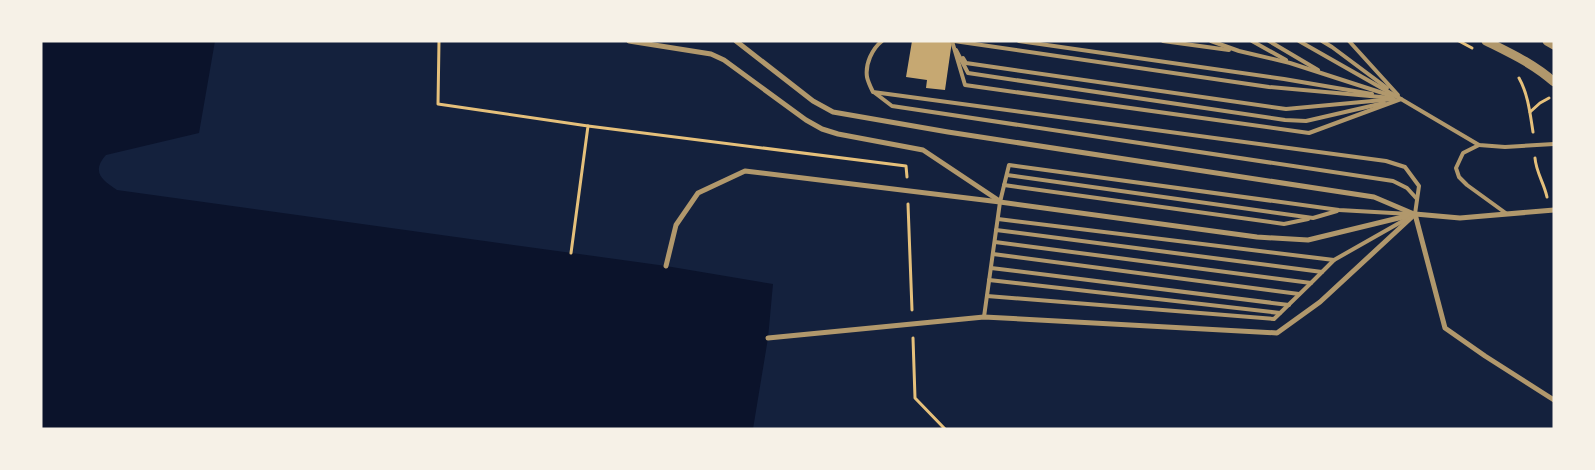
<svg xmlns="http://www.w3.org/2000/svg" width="1595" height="470" viewBox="0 0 1595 470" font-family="'Public Sans',sans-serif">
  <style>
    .water { fill: #0b132b }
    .building { fill: #c6a872 }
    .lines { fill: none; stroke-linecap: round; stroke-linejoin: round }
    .path { stroke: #e5c07b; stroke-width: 3 }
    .service { stroke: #b1986c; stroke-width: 4 }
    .minor { stroke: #b1986c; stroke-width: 5 }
    .tertiary { stroke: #b1986c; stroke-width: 9 }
  </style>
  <rect width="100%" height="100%" fill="#14213d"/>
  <path class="water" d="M41,41h174l-16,92 -93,22c-15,17 -4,25 11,35l549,76 107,18 -5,54 -15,91h-712z"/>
  <path class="building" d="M912,41h40l-7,49 -19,-2 1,-8 -21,-3z"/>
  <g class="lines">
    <g class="path">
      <path d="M439,41l-1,63 150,22 -17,127"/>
      <path d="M1459,41l13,7"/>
      <path d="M1519,78c9,16 11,35 14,54"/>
      <path d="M1530,112l10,-9 9,-5"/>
      <path d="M588,126l318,40 1,11"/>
      <path d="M1535,158c1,14 9,25 12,39"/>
      <path d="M908,204l4,106"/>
      <path d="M913,338l2,60 30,31"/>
    </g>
    <g class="service">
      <path d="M882,41c-10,8 -17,23 -15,36 1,5 4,11 6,15l513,69 19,6 14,19 -4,28"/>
      <path d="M952,41l13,44 344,48 92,-34"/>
      <path d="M954,41l315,46 123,11"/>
      <path d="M1019,41l265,38 88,15"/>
      <path d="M1163,41l66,9"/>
      <path d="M1211,41l28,10 51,12 102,33"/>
      <path d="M1252,41l34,19"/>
      <path d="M1269,41l49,29"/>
      <path d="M1299,41l102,58 78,46 26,2 49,-3"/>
      <path d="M1322,41l10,6 55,41"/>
      <path d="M1349,41l49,54"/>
      <path d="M956,50l12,23 317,47 21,1 78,-18"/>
      <path d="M963,58l3,5 320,46 108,-10"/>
      <path d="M875,93l17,13 501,75 14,7 10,11"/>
      <path d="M1479,145l-16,8 -7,15 3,9 8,8 40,29"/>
      <path d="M1007,175l306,43 24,-7"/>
      <path d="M1004,185l280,39 24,-5"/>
      <path d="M998,219l336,41"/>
      <path d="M996,230l326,42 12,-12 74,-42"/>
      <path d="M995,242l316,41 11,-11"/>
      <path d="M993,254l306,40"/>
      <path d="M991,268l298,37"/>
      <path d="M989,280l291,33"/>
      <path d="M987,296l287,23 37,-36"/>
      <path d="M984,317l16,-115 9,-37 330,45 71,4"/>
    </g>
    <g class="minor">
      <path d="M629,41l82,13 13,6 82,60 16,9 16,5 85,16 75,50"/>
      <path d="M736,41l77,60 20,11 115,20 426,65 40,17"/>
      <path d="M1415,214l30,114 40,28 69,44"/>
      <path d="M666,266l10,-41 22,-32 47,-22 255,31 257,35 51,3 107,-26 45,4 94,-8"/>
      <path d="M768,338l216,-21 293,16 43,-31 94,-87"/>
    </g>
    <g class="tertiary">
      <path d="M1486,41c24,12 48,23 68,41"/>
      <path d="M1547,41l7,4"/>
    </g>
  </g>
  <rect width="1595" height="470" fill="none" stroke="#f6f1e7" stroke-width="85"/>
</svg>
